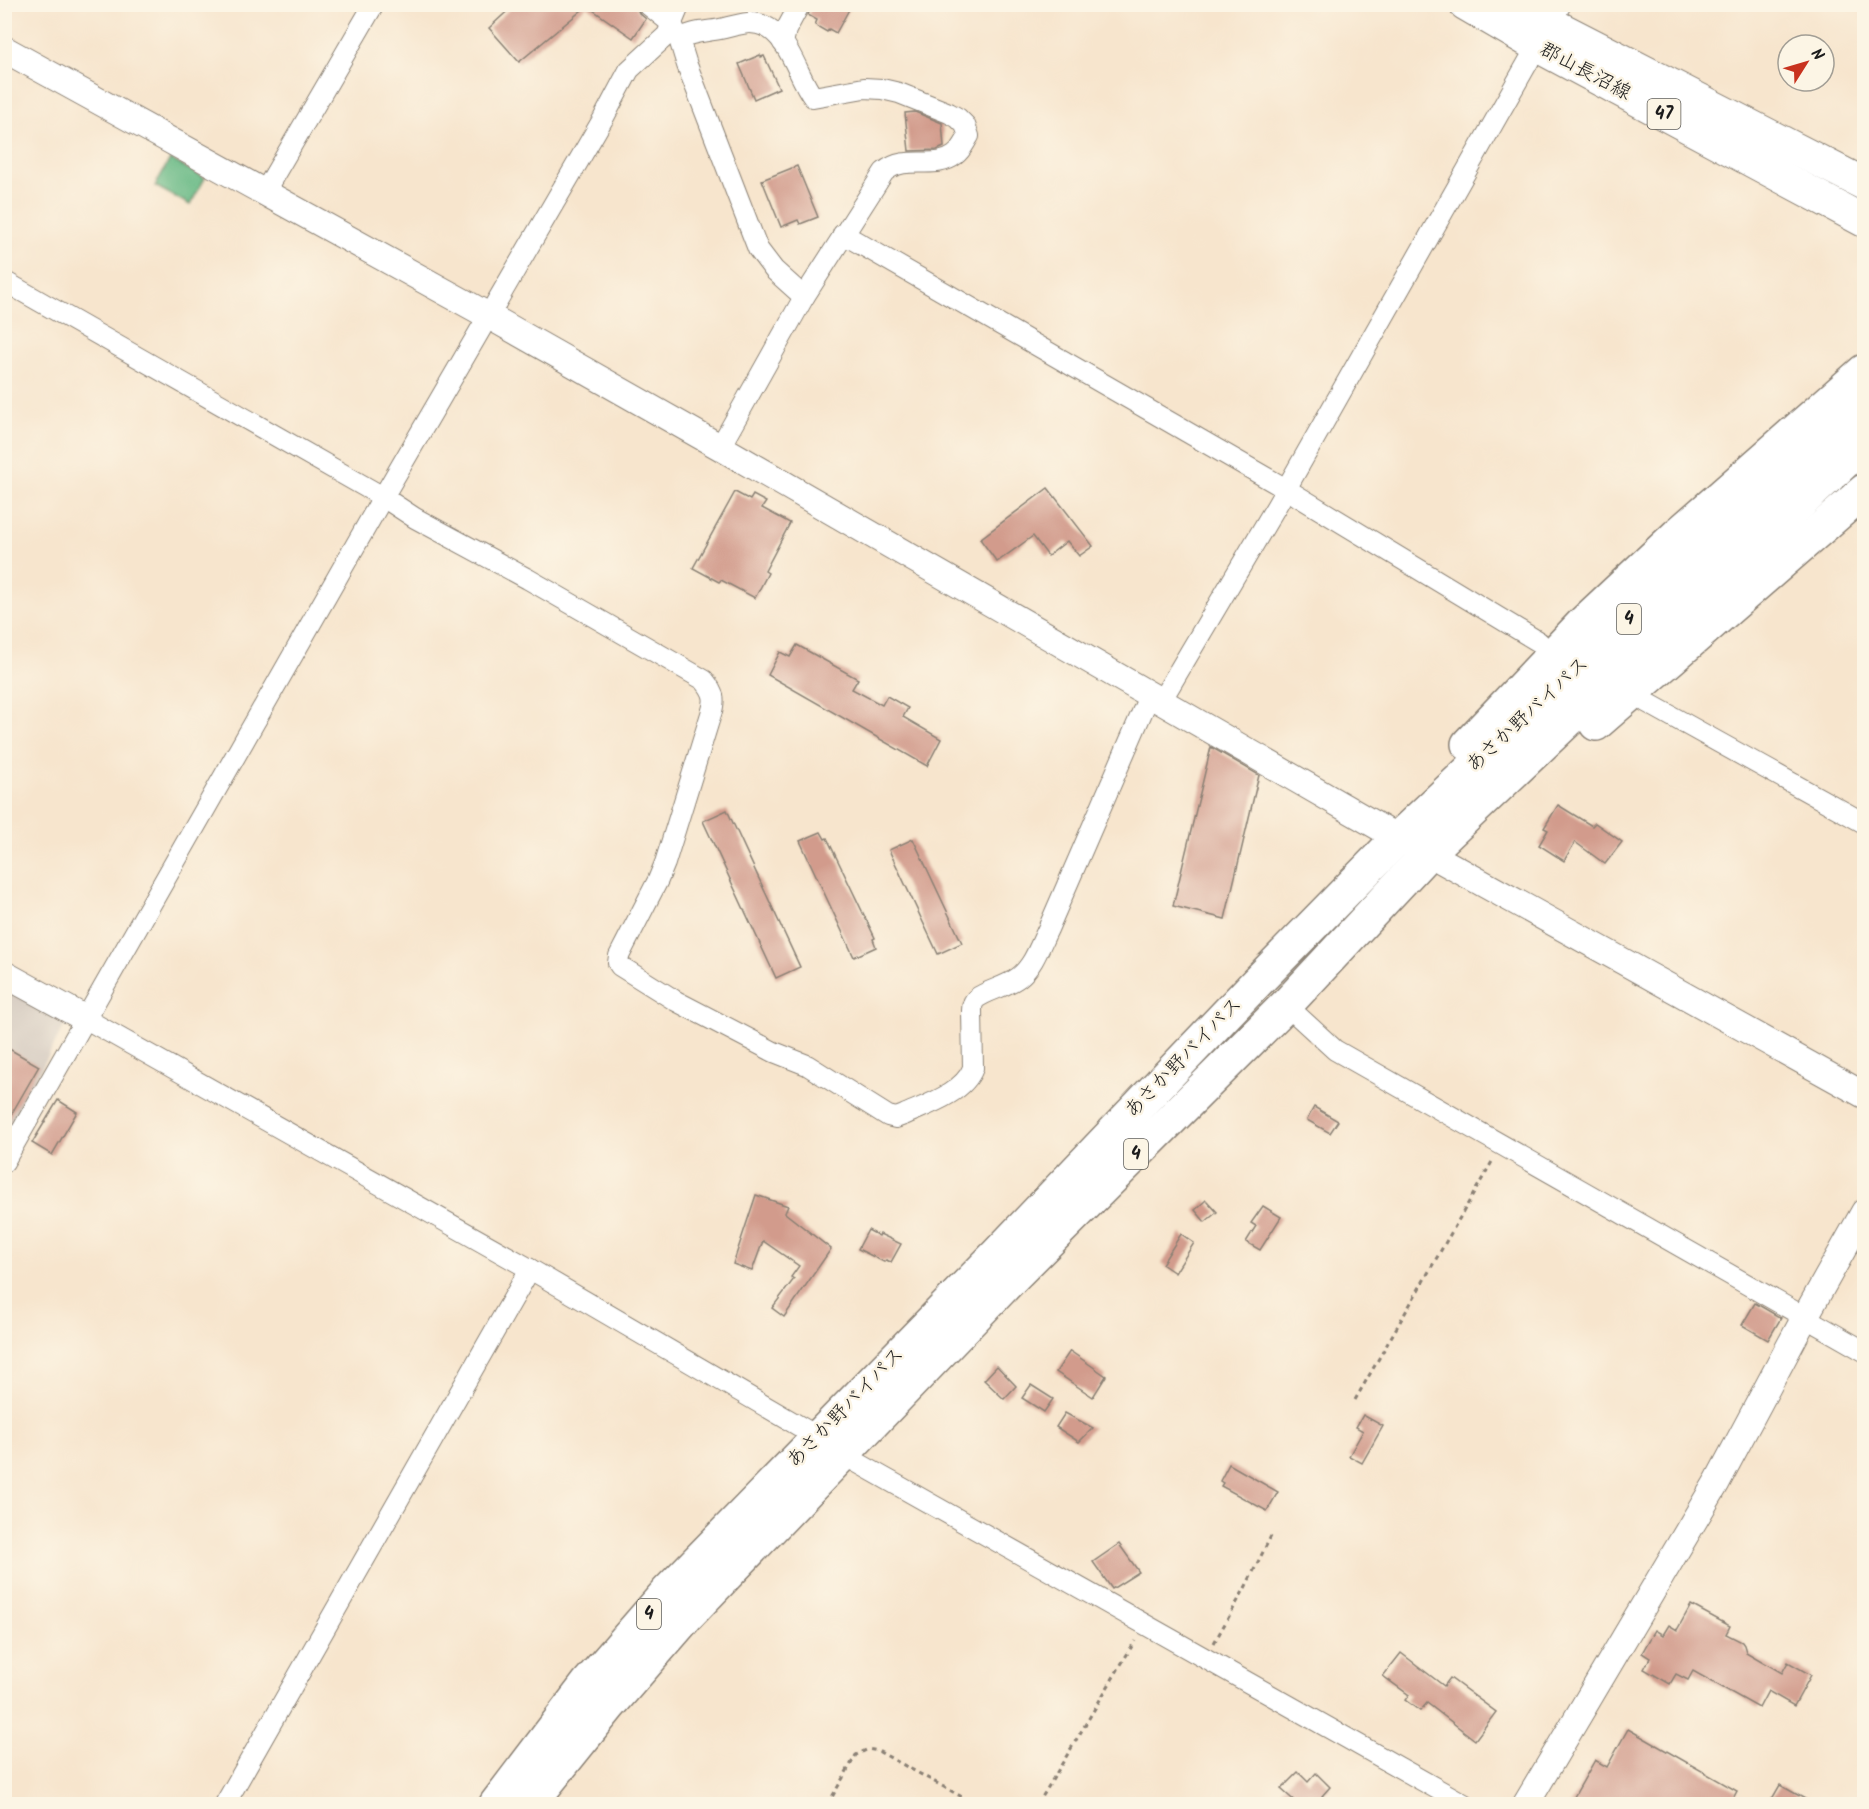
<svg xmlns="http://www.w3.org/2000/svg" width="1869" height="1809" viewBox="0 0 1869 1809" font-family="Kalam,'Klee One',sans-serif">
  <style>
    .industrial { fill: #cdc2b9 }
    .forest { fill: #68b985; stroke: #426a50; stroke-width: 1.5 }
    .building { fill: #d29b8c }
    .lines { fill: none; stroke-linecap: round; stroke-linejoin: round }
    .minor-casing { stroke: #8a8074; stroke-width: 22 }
    .tertiary-casing { stroke: #8a8074; stroke-width: 28 }
    .primary-casing { stroke: #8a8074; stroke-width: 34 }
    .trunk-casing { stroke: #8a8074; stroke-width: 36 }
    .path { stroke: #8a8074; stroke-width: 3; stroke-dasharray: 4.5 4.5; stroke-linecap: butt }
    .minor { stroke: #fff; stroke-width: 20 }
    .tertiary { stroke: #fff; stroke-width: 26 }
    .primary { stroke: #fff; stroke-width: 32 }
    .trunk { stroke: #fff; stroke-width: 33 }
    .labels { text-anchor: middle; dominant-baseline: central; stroke-width: 5; stroke-linejoin: round; paint-order: stroke }
    .shield { fill: #fcf5e5; stroke: #5f5d58; stroke-width: 1.5 }
    .shield-label { font-size: 18px; font-weight: bold; fill: #1c1c1c }
    .street-label { font-size: 20px; fill: #1c1c1c; stroke: #fcf5e5 }
  </style>
  <rect width="100%" height="100%" fill="#fcf5e5"/>
  <filter id="ink" filterUnits="userSpaceOnUse"><feTurbulence type="fractalNoise" baseFrequency=".0167" numOctaves="2"/><feDisplacementMap in="SourceGraphic" scale="12" xChannelSelector="R" yChannelSelector="G"/><feConvolveMatrix kernelMatrix="1 2 1 2 8 2 1 2 1" color-interpolation-filters="sRGB"/></filter>
  <filter id="wash" filterUnits="userSpaceOnUse"><feTurbulence type="fractalNoise" baseFrequency=".008" numOctaves="4" result="noise"/><feDisplacementMap in="SourceGraphic" scale="24" xChannelSelector="R" yChannelSelector="G"/><feGaussianBlur stdDeviation="1.35" result="paint"/><feColorMatrix in="noise" values="0 0 0 0 0 0 0 0 0 0 0 0 0 0 0 0 0 1.4 0 .05"/><feComposite in="paint" operator="in"/></filter>
  <g filter="url(#wash)">
    <rect width="100%" height="100%" fill="#f7e5cd"/>
    <path class="industrial" d="M5,981l64,36 -64,120z"/>
    <path class="forest" d="M170,159l35,19 -15,27 -35,-19z"/>
    <g id="blocks">
      <g class="building">
        <path d="M515,4h120l4,9 7,6 -13,19 -46,-32 -68,56 -30,-34z"/>
        <path d="M812,4h40l-16,29 -7,-4 -2,3 -12,-7 2,-5 -9,-5z"/>
        <path d="M760,55l1,2 3,-1 15,32 -25,11 -15,-35z"/>
        <path d="M915,112l27,11 2,24 -7,3 -28,1 -4,-38z"/>
        <path d="M797,166l21,51 -18,7 -2,-4 -17,7 -19,-47z"/>
        <path d="M1048,488l45,58 -14,10 -12,-15 -19,15 -15,-20 -36,26 -17,-23z"/>
        <path d="M735,492l15,8 3,-5 13,7 -4,6 28,15 -25,48 3,2 -13,25 -34,-18 -2,2 -26,-14z"/>
        <path d="M797,645l61,34 -6,10 30,16 5,-9 21,12 -5,9 38,22 -14,27 -159,-91 12,-23 10,5z"/>
        <path d="M1211,747l48,28 -34,144 -52,-13z"/>
        <path d="M1558,805l34,21 3,-3 27,19 -17,22 -30,-22 -11,19 -25,-16 9,-15 -4,-2z"/>
        <path d="M727,810l73,157 -24,11 -73,-157z"/>
        <path d="M821,832l4,7 2,-1 48,100 -2,1 3,8 -22,10 -54,-116z"/>
        <path d="M913,839l49,104 -24,11 -49,-104z"/>
        <path d="M4,1046l35,20 -35,61z"/>
        <path d="M58,1100l19,12 -25,43 -20,-12z"/>
        <path d="M1314,1107l24,14 -8,12 -23,-13z"/>
        <path d="M756,1195l32,11 -3,7 46,36 -47,68 -12,-9 22,-29 -3,-2 8,-11 -36,-25 -11,30 -19,-7z"/>
        <path d="M1206,1200l11,12 -12,10 -10,-12z"/>
        <path d="M1263,1206l18,11 -21,33 -14,-8 10,-16 -5,-3z"/>
        <path d="M868,1230l11,6 1,-2 21,10 -10,18 -5,-2 -2,2 -26,-13z"/>
        <path d="M1181,1234l13,9 -19,30 -13,-9z"/>
        <path d="M1755,1303l26,15 -13,22 -26,-15z"/>
        <path d="M1070,1351l36,25 -13,21 -37,-25z"/>
        <path d="M997,1366l19,20 -12,13 -20,-19z"/>
        <path d="M1031,1385l22,14 -9,13 -22,-14z"/>
        <path d="M1065,1413l28,15 -14,14 -23,-15z"/>
        <path d="M1363,1415l20,11 -21,37 -13,-7 14,-25 -7,-4z"/>
        <path d="M1229,1464l49,28 -11,19 -46,-25 2,-3 -3,-2z"/>
        <path d="M1119,1544l20,28 -27,17 -19,-27z"/>
        <path d="M1691,1605l39,21 -4,8 16,8 2,3 2,7 36,21 6,-11 23,13 -17,31 -26,-15 -9,17 -66,-37 -5,9 -12,-6 -6,10 -26,-15 6,-11 -8,-5 13,-23 8,5 6,-10 8,5z"/>
        <path d="M1401,1653l43,33 6,-8 46,34 -21,28 -48,-37 -7,8 -15,-11 4,-5 -26,-19z"/>
        <path d="M1628,1729l109,62 -7,13h-160l25,-44 12,7z"/>
        <path d="M1298,1772l10,10 8,-9 14,14 -8,9 9,8h-33l-17,-15z"/>
        <path d="M1780,1785l34,19h-45z"/>
      </g>
    </g>
  </g>
  <g filter="url(#ink)">
    <use href="#blocks" fill-opacity="0" stroke="#8a8074" stroke-width="1.5"/>
    <g class="lines">
      <defs>
        <g id="minor">
          <path d="M647,4l25,20 7,15 8,26 71,184 16,21 30,27"/>
          <path d="M679,39c13,-8 27,-7 41,-10 9,-2 19,-5 28,-6 39,-2 47,51 65,74l51,-9 18,1 17,4 50,20 9,5 7,7 4,11c-4,6 -7,14 -14,19 -20,16 -48,-2 -71,17l-80,125 -84,150"/>
          <path d="M783,43l3,-13 14,-26"/>
          <path d="M265,191l109,-187"/>
          <path d="M843,234l443,255 253,153"/>
          <path d="M4,281l379,216 32,21 113,61 176,101c10,12 12,19 7,34l-46,149 -7,17 -39,76 -1,7 2,3 56,35 98,51 33,13 81,51 8,2 8,-3c22,-10 60,-22 69,-47l-1,-58c0,-5 1,-9 5,-12 11,-8 29,-11 42,-21 15,-12 21,-32 29,-48l102,-235"/>
          <path d="M1161,701l116,-196 284,-501"/>
          <path d="M1646,702l218,121"/>
          <path d="M1286,1005l49,45 529,301"/>
          <path d="M86,1019l444,250 288,168 24,17c208,116 414,235 622,350"/>
          <path d="M4,1162l379,-665 220,-378 26,-49 38,-35 13,-31"/>
          <path d="M225,1804l305,-535"/>
        </g>
        <g id="tertiary">
          <path d="M4,49l485,267 231,131 678,391 30,15 436,242"/>
          <path d="M4,974l82,45"/>
          <path d="M1526,1804l191,-322 88,-165 59,-105"/>
        </g>
        <g id="primary">
          <path d="M1465,4l72,42 327,175"/>
          <path d="M1520,4l30,19 314,161"/>
        </g>
        <g id="trunk">
          <path d="M1596,724l268,-233"/>
          <path d="M1468,744l115,-121 94,-88 187,-164"/>
          <path d="M496,1804l92,-121 79,-91 330,-338 260,-272 141,-144 232,-219 234,-214"/>
          <path d="M530,1804l80,-99 78,-90 327,-340 271,-270 142,-152 220,-208 216,-201"/>
        </g>
      </defs>
      <use href="#minor" class="minor-casing"/>
      <use href="#tertiary" class="tertiary-casing"/>
      <use href="#primary" class="primary-casing"/>
      <use href="#trunk" class="trunk-casing"/>
      <g class="path">
        <path d="M1355,1400l138,-240"/>
        <path d="M1214,1643l31,-55 26,-52"/>
        <path d="M828,1804l28,-49 12,-6 10,2 97,53"/>
        <path d="M1038,1804l97,-163"/>
      </g>
      <use href="#minor" class="minor"/>
      <use href="#tertiary" class="tertiary"/>
      <use href="#primary" class="primary"/>
      <use href="#trunk" class="trunk"/>
    </g>
  </g>
  <g class="labels">
    <g class="shield">
      <rect x="1647.5" y="99" width="33" height="30" rx="4.5"/>
      <rect x="1617" y="604" width="24" height="30" rx="4.5"/>
      <rect x="1124" y="1139" width="24" height="30" rx="4.5"/>
      <rect x="637" y="1599" width="24" height="30" rx="4.5"/>
    </g>
    <g class="shield-label">
      <text x="1664" y="114">47</text>
      <text x="1629" y="619">4</text>
      <text x="1136" y="1154">4</text>
      <text x="649" y="1614">4</text>
    </g>
    <g class="street-label">
      <text transform="translate(1585 72) rotate(28)">郡山長沼線</text>
      <text transform="translate(1528 715) rotate(-43)">あさか野バイパス</text>
      <text transform="translate(1184 1058) rotate(-46)">あさか野バイパス</text>
      <text transform="translate(846 1408) rotate(-46)">あさか野バイパス</text>
    </g>
  </g>
  <rect width="1869" height="1809" fill="none" stroke="#fcf5e5" stroke-width="24"/>
  <g transform="translate(1806 63) rotate(53)"><circle r="28" fill="#fcf5e5" stroke="#a29e95" stroke-width="1.5"/>
  <path d="M0-4.5L10 22L0 15L-10 22Z" fill="#c8321e"/>
  <text y="-9" font-size="16" font-weight="bold" text-anchor="middle" fill="#1c1c1c">N</text>
  </g>
</svg>
